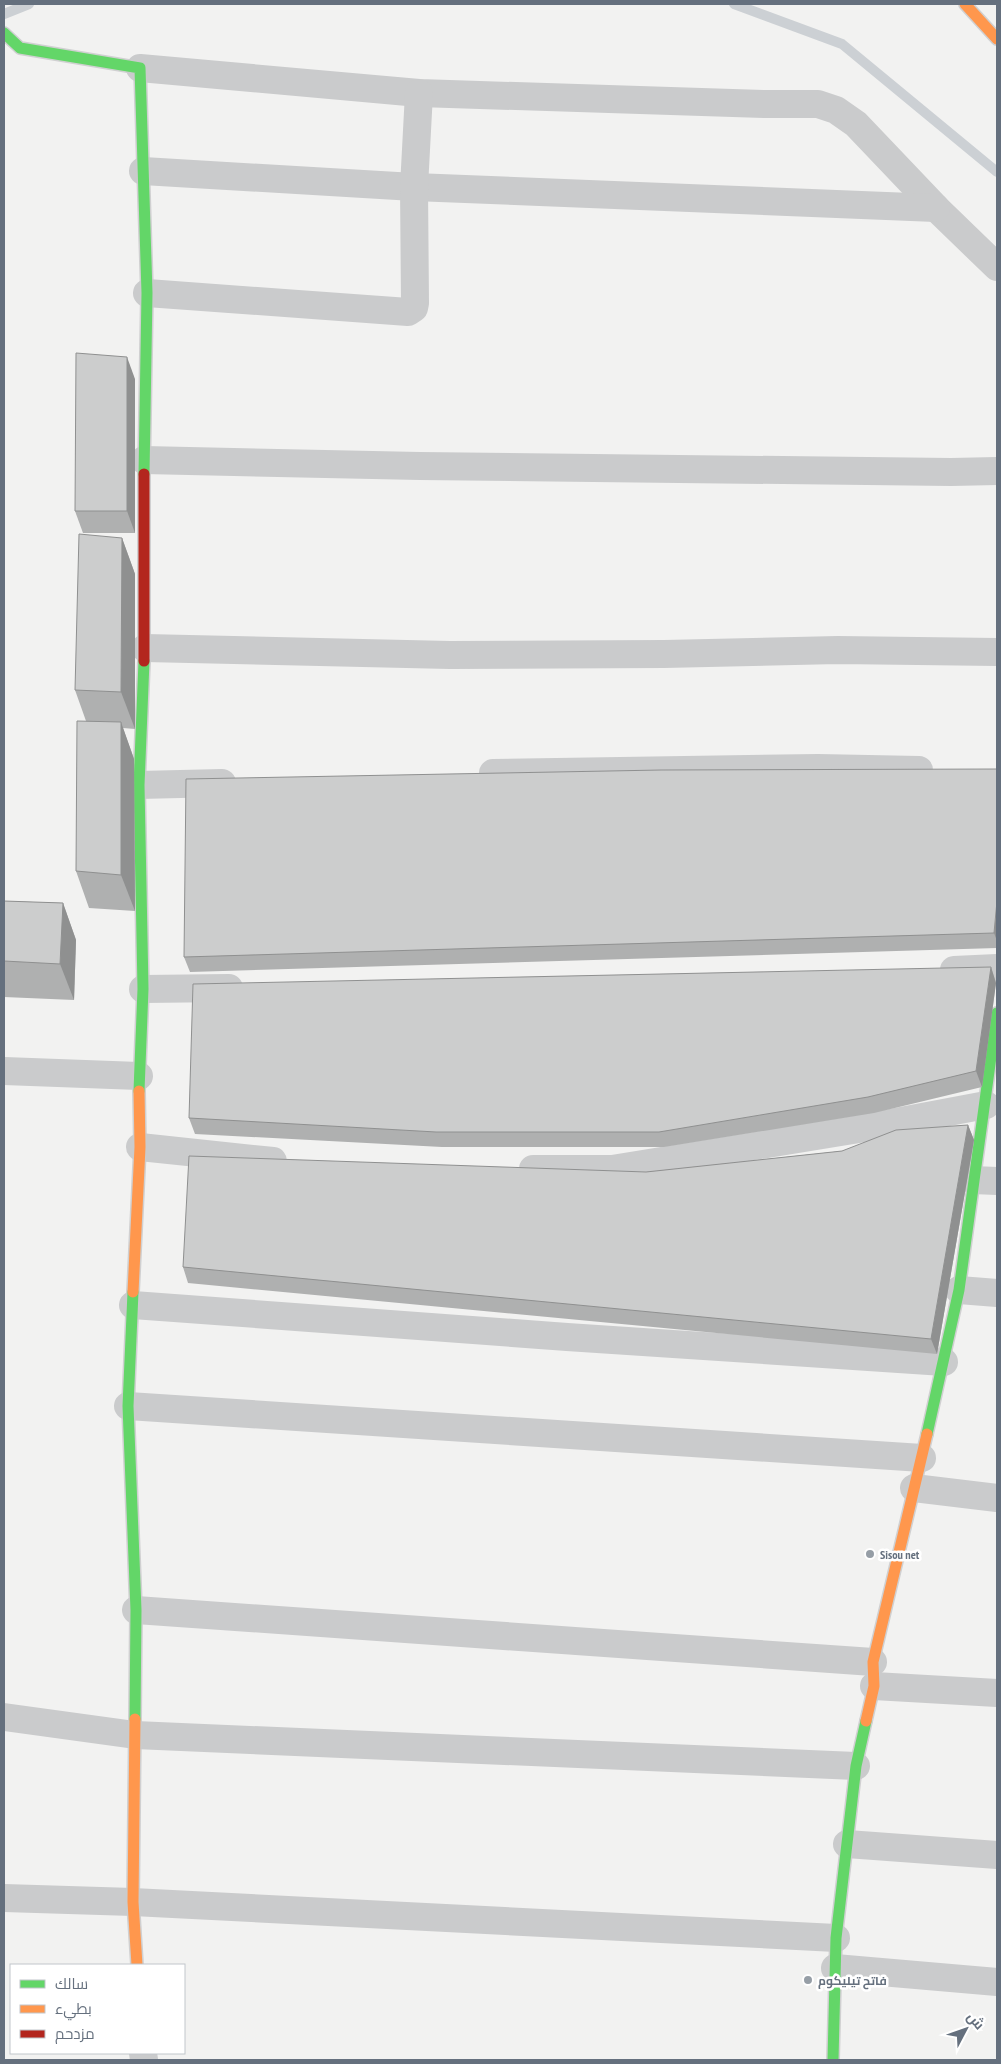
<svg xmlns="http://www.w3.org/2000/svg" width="1001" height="2064" viewBox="0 0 1001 2064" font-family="'PT Sans Narrow',Cairo,sans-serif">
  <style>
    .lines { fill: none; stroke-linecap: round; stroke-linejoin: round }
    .stream { stroke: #ccd0d4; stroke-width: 10 }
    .fast-casing { stroke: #d0d0d1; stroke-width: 14 }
    .slow-casing { stroke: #d0d0d1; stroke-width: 14 }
    .jam-casing { stroke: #d0d0d1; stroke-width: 14 }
    .street { stroke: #cacbcc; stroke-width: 28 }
    .fast { stroke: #63d668; stroke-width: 11 }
    .slow { stroke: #ff974d; stroke-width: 11 }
    .jam { stroke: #b3261e; stroke-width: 11 }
    .wall { fill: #afb0b0 }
    .shaded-wall { fill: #8f9090 }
    .building { fill: #cccdcd; stroke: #8f9090 }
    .poi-dot { fill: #969ea6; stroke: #fff; stroke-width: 2 }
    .labels { text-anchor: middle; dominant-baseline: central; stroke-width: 5; stroke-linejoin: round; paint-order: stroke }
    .poi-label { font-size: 12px; font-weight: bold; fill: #65707e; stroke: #fff; text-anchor: start }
  </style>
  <rect width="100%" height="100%" fill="#f2f2f1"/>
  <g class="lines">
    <g class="stream">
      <path d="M734,4l108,40 155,128"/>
      <path d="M4,14l25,-10"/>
    </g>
    <defs>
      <g id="fast">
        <path d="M4,33l16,15 120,20 7,225 -3,181"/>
        <path d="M139,1091l4,-102 -4,-204 5,-124"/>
        <path d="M133,1292l-5,114 8,204 -1,109"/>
        <path d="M927,1434l32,-144 38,-277"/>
        <path d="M833,2060l3,-122 20,-172 10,-45"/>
      </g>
      <g id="slow">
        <path d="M965,4l32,35"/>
        <path d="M133,1292l7,-145 -1,-56"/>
        <path d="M135,1719l-2,183 4,63"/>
        <path d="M866,1721l8,-35 -1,-24 54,-228"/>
      </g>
      <path id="jam" d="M144,474v187"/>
    </defs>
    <use href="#fast" class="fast-casing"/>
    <use href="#slow" class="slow-casing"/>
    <use href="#jam" class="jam-casing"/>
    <g class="street">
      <path d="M140,68l279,25 345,11h54l18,6 20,14 80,84 61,59"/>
      <path d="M143,171l271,16 522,21"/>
      <path d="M147,293l261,19 6,-4 1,-5 -1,-116 5,-94"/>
      <path d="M144,460l276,6 531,6 46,-1"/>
      <path d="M145,648l305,7 214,-1 174,-4 159,2"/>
      <path d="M493,773l325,-5 101,2"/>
      <path d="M139,785l83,-2"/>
      <path d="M954,970l43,-2"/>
      <path d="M143,989l86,-1"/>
      <path d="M4,1071l135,5"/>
      <path d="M140,1147l133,14"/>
      <path d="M533,1169h79l241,-39 133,-25"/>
      <path d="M973,1180l24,1"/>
      <path d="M959,1290l38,3"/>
      <path d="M133,1305l434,32 377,25"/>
      <path d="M128,1406l794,52"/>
      <path d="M914,1488l83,10"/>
      <path d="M136,1610l737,52"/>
      <path d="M874,1686l123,7"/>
      <path d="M4,1717l131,18 721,31"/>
      <path d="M847,1844l150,11"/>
      <path d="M4,1898l129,4 703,36"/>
      <path d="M835,1968l162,14"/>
      <path d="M143,2053l1,7"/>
    </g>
    <use href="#fast" class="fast"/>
    <use href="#slow" class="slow"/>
    <use href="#jam" class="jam"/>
  </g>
  <g class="wall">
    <path d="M135,379v154h-52l-8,-22z"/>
    <path d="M122,538l13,36v155l-12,-1 11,31 1,152 -46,-3 -13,-37 10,-150 -11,-31z"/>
    <path d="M997,769v179l-807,24 -6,-15z"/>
    <path d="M4,901l59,2 13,37 -2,60 -70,-3z"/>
    <path d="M991,967l5,16 -14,104 -108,26 -210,34h-222l-247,-13 -6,-16z"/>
    <path d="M968,1125l6,15 -37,214 -749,-71 -5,-16 463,-95 196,-21z"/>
  </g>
  <g class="shaded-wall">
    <path d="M127,357l8,22v154l-8,-22z"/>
    <path d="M122,538l13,36v155l-14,-37z"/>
    <path d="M121,722l13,37 1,152 -14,-36z"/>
    <path d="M997,901v40l-3,-8z"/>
    <path d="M63,903l13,37 -2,60 -14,-36z"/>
    <path d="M991,967l5,16 -14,104 -6,-16z"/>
    <path d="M968,1125l6,15 -37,214 -6,-15z"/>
  </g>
  <g class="building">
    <path d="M76,353l51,4v154h-52z"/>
    <path d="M79,534l43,4 -1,154 -46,-2z"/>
    <path d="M77,721l44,1v153l-45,-4z"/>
    <path d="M997,769v132l-3,32 -810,24 2,-178 475,-9z"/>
    <path d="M4,901l59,2 -3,61 -56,-3z"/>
    <path d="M991,967l-15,104 -108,26 -209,35h-223l-247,-14 4,-134z"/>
    <path d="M968,1125l-37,214 -748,-72 6,-111 457,16 196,-21 54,-21z"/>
  </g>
  <g class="poi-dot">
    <circle cx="870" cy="1554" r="5"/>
    <circle cx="808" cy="1980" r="5"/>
  </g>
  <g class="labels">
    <g class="poi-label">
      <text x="880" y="1554">Sisou net</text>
      <text x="818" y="1980">فاتح تيليكوم</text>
    </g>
  </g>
  <rect width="1001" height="2064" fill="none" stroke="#65707e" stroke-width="10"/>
  <rect x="10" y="1964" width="175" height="90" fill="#ffffff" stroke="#c1c6cb"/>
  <rect x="20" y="1980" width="25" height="8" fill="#63d668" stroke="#c1c6cb"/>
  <text x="55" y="1989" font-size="15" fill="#65707e">سالك</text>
  <rect x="20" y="2005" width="25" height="8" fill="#ff974d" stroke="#c1c6cb"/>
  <text x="55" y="2014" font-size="15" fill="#65707e">بطيء</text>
  <rect x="20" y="2030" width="25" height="8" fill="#b3261e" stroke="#c1c6cb"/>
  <text x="55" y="2039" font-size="15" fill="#65707e">مزدحم</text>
  <g transform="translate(966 2029) rotate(49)" stroke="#ffffff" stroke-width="4" paint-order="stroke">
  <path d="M0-4L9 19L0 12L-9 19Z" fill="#65707e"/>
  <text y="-8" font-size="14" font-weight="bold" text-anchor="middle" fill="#65707e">ش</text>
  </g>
</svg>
